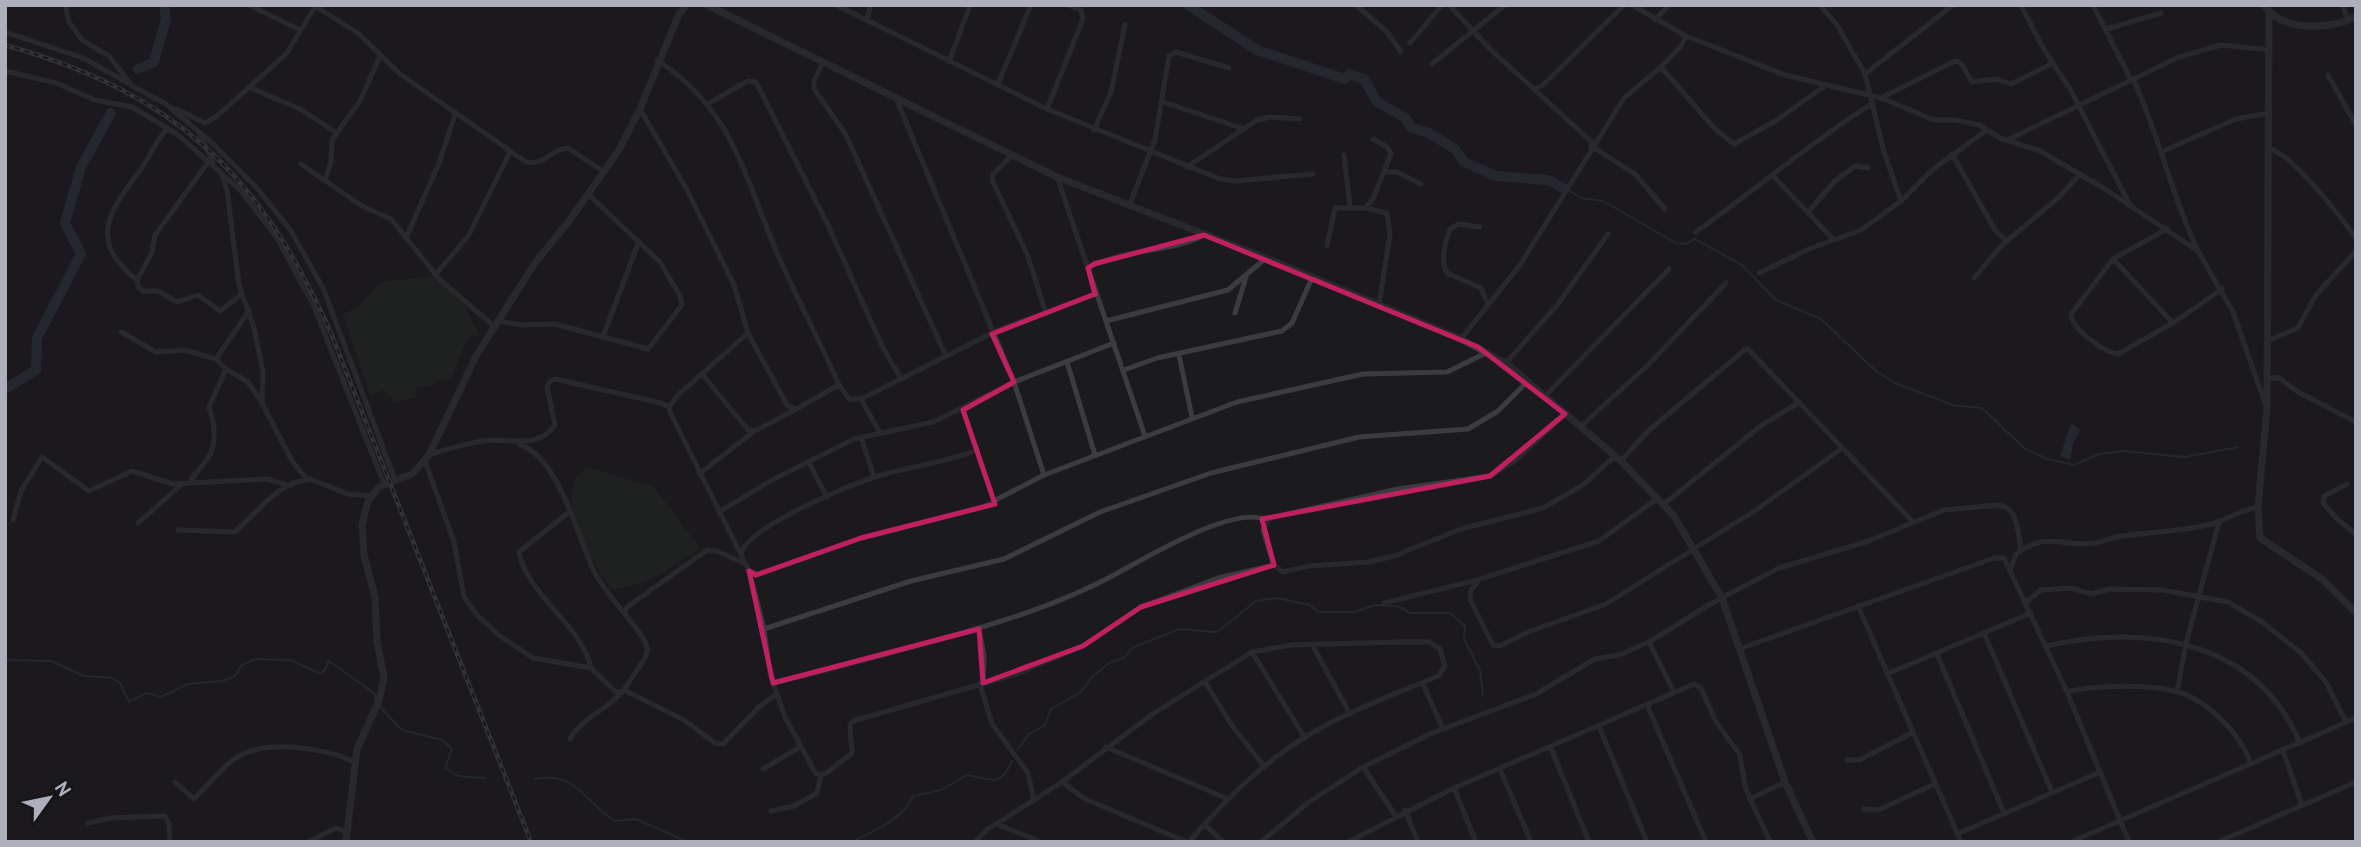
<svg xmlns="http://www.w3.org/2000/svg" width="2361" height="847" viewBox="0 0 2361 847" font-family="'PT Sans',sans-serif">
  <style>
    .green { fill: #222b24 }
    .water { fill: #303841 }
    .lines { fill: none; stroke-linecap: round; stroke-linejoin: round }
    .stream { stroke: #303841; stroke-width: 2 }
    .river { stroke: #303841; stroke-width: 10 }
    .minor { stroke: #3b3c42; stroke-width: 5 }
    .tertiary { stroke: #3b3c42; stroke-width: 7 }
    .rail-casing { stroke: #4e4f57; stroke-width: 4.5 }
    .rail { stroke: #161518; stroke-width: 2; stroke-dasharray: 5; stroke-linecap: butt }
    .marked { fill: none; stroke: #c12060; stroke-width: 5; stroke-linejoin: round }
  </style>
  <rect width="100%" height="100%" fill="#1b1a1d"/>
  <g class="green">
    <path d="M432,277l33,29 15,32 -8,-3 -6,7 -15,36c-16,2 -16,11 -36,9l1,11 -21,4 -12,-12 -12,6 -28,-81 15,-9 23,-24z"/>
    <path d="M587,467l67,20 46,61c-29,20 -52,38 -88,41 -19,-23 -52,-80 -36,-110 2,-4 8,-8 11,-12z"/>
  </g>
  <path class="water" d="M2071,423l9,7 -7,13 -3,17 -10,-4z"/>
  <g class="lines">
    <g class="stream">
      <path d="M1570,191l11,7 22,3 73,42 9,1 10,-5 47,26 34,35 45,19 55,52 19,12 58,22 29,3 42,40 23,11 27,6 25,-11 24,-3 62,6 53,-10"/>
      <path d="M5,660l46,1 33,15 28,2 8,5 9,19 17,-9 15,4 27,-13 34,-3 13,-5 7,-11 14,-6 34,1 29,13 5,-2 5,-10 46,33v7"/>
      <path d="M380,707l22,23 40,10 10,9 -7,19 13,8 27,2"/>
      <path d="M1017,750l12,-16 16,-9 6,-16 30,-17 11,-15 17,-14 16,-6 7,-9 47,-19 38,3 39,-31 22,-3 31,7 10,7h35l21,-7 22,1 14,7h39l15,13 -1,13 16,32 3,24"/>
      <path d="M535,779c42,-8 51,25 80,42l21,-2 52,23"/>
      <path d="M852,842c22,-12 51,-22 61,-46l28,-6 26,-15c23,3 32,15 45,-14"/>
    </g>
    <g class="river">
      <path d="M1188,5l69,45 88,29 4,-5 15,5 13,23 27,15 8,11 17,5 26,16 9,13 32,14 52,4 17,9"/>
      <path d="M138,69l16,-7 12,-43 -2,-14"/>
      <path d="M5,389l31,-19 1,-32 44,-84 -16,-31 16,-56 30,-54"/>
    </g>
    <g class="minor">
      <path d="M65,5l4,17 13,18 27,16 23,30 34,18 44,37 47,47 34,43 32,57 72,192"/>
      <path d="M249,5l51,25"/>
      <path d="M836,5l211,104 173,70 15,2 78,-7"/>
      <path d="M1356,5l31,27 14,20"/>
      <path d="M1449,5l42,45 102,93"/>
      <path d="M1632,5l54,31 99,39 96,23 53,22h21l24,5 21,13 40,13 65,38 93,62 35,61 32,91"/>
      <path d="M1820,5l17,20 28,49 19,78 17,49"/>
      <path d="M2021,5l22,43 27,41 60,116"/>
      <path d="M2093,5l38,75"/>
      <path d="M2343,5l5,16"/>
      <path d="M315,6l43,27 42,41 126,88c18,4 25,-13 42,-14l36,24"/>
      <path d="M867,19l4,-14"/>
      <path d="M1655,20l14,-15"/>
      <path d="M2107,29l54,-16"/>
      <path d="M5,32l78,26 45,25"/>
      <path d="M1410,43l32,-38"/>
      <path d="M657,60c77,50 87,117 121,195 19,44 42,86 61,130l10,14h12l137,-69 97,-36"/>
      <path d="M823,62l-9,19v8l31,44 100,221"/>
      <path d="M949,62l21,-57"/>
      <path d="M1432,64l73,-59"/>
      <path d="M1661,67l54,62 19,15 43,-24 49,-35"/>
      <path d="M5,71l51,12 39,17 37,7 45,27 63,56 37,48 36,66 71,180"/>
      <path d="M1865,74l88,-69"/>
      <path d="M2328,75l28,50"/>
      <path d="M2133,79c26,55 38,115 64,170"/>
      <path d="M998,84l33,-79"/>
      <path d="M249,87l51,22 37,24"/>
      <path d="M1534,89l8,-3 82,-81"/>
      <path d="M896,98l118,284 30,93"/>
      <path d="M1881,98l74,-37 6,2 11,19 24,-3 15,5 42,-21"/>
      <path d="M1163,102l81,27"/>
      <path d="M709,103l39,-22 8,1 72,143 54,121 18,31"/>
      <path d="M176,109l29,14 11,-6 71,-64 29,-48"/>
      <path d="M640,109l46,79 48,97 14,48 39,72 9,4 43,-24"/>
      <path d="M1047,109l36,-90 -2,-9 -13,-5"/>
      <path d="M1094,130l17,-38 14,-67"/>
      <path d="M199,133l14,29"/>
      <path d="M2007,140l172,-83 42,-12 49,5"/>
      <path d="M1591,146l44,28 30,35"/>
      <path d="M2268,148c24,5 72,68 88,90"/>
      <path d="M2161,152l75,-33 33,-6"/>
      <path d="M1952,154l43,76 12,11"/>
      <path d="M1344,155l6,52"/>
      <path d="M1011,156l-18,18 -1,6 35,74 19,59"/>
      <path d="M209,161l-54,74 -3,17 -15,28 1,7 5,4h15l19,11 21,-7 22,16 22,-17"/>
      <path d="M301,164l61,42 29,13 49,61 55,47"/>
      <path d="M1187,167l70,-47 13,-3 30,2"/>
      <path d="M1385,172h12l24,12"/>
      <path d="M222,175l5,16 12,94 15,43 9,44 -1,31 30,58 13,16 43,17 23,2"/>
      <path d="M1057,177l88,259"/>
      <path d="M1774,177l59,62"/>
      <path d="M325,180l6,-18 1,-22 28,-39 20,-45"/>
      <path d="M1129,206l26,-66 14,-84 7,-4 53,16"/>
      <path d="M1365,208l8,-9 18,-45 -4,-7 -14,-8"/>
      <path d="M1808,212l27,-31 20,-15 13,2"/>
      <path d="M1480,227l-21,-3 -8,4c-6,12 -11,34 -4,45l34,15 7,16"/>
      <path d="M2167,229l-54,30 -42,55c1,15 32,38 47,40l55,-31 49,-34"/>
      <path d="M1696,232c59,-42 115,-90 177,-129"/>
      <path d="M406,238l33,-75 16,-48"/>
      <path d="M1327,246l8,-38h30l22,5 3,21 -11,71"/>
      <path d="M2113,259l60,64"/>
      <path d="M1088,268c35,-21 81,-14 116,-33"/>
      <path d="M1759,273l50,-24 52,-19 40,-29 31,-31 55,-40"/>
      <path d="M435,275l34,-40 41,-83"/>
      <path d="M1974,278l28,-33 56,-47 22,-24"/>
      <path d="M137,280c-50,-40 -28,-68 4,-111 10,-14 15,-29 27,-41"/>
      <path d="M1235,313l11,-36"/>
      <path d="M499,321l23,4 33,-1 93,25 34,-44 -2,-9 -20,-34 -72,-68"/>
      <path d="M1106,321l122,-31 38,-32"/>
      <path d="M121,332l35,20 28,-2 32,9 10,10 22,13 13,19"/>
      <path d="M748,333l-70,62 -9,12 1,5 79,159 15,58 6,45 15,43 31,57h9l27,-21 -2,-28 3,-4 163,-47 67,-28 58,-39 77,-29 56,-13"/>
      <path d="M604,334l35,-93"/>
      <path d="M1461,339l59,-74 104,-167 37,-31 20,-21 5,-10"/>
      <path d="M2267,341l31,-13 18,-33 40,-44"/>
      <path d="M1179,355l13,62"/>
      <path d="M216,359l33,-48"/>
      <path d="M1067,362l28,93"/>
      <path d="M1506,363l52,-59 50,-70"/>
      <path d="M1124,370l33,-12 125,-27 10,-8 20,-45"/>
      <path d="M702,374l46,56h9l39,-21"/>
      <path d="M2268,378h11l19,14 58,30"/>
      <path d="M1545,396l124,-127"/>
      <path d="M861,399l19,34"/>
      <path d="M963,410l31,92"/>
      <path d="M1565,414l-49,46 -26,16 -92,13 -128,29 -7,12 11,35 9,7 26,-6 59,-4 26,-6 67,-27 82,-21 40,-23 32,-29"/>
      <path d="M1580,427l69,-63 77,-81"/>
      <path d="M861,437l13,40"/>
      <path d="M520,445c38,11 58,92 73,124 8,17 21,31 32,45"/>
      <path d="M429,455c18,-6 35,-11 54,-14 24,-4 54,10 72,-16l-8,-38 3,-6 5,-2 106,24 8,4"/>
      <path d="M425,461l29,81 10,55 13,18 23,21 33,22 58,10 26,25 7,-3c27,-44 34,-34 1,-76l2,-7 80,-57 10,1 28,13"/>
      <path d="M808,461l19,36"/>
      <path d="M1621,461l27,-30 99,-83 166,174"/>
      <path d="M699,474l54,-42"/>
      <path d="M190,482c4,-8 21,-25 22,-32 4,-14 2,-29 -3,-43l17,-38"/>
      <path d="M2347,484l-23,12 -1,7 15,17 18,14"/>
      <path d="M1658,498l-59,43 -119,38 -9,11 -1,9 23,46 7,1 28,-14 78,-28 150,-94 85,-61"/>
      <path d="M1664,504l98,-79 36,-22"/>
      <path d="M570,511l-51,41c7,42 63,73 72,116"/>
      <path d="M719,512l53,-32 82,-41 79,-17 81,-40 100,-39"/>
      <path d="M13,520l8,-29 21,-34 47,34 43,-20 41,13 94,-5 23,7"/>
      <path d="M138,523l43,-38"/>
      <path d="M178,530l56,2c21,-16 44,-51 74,-52"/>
      <path d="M741,554c6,-27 110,-70 137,-78 33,-10 67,-13 99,-26"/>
      <path d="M2011,568l5,-14c31,-24 47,-6 78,-11 8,-1 14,-4 22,-6 30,-5 61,-5 91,-12 19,-4 30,-14 51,-18"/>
      <path d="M749,571l10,3 102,-36 121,-31 62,-32 193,-73 126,-28 84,-2 41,-20"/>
      <path d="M2026,602l15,-12 30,-2 20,6 19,-5 52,1 66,12 34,20 39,31 25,29 20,40"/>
      <path d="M1384,603l93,-23"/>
      <path d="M1858,606l103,236"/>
      <path d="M764,629l147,-48 93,-22 96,-47 111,-39 148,-36 109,-8 30,-18 30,-30"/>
      <path d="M979,629l5,27 -1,27"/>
      <path d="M1984,633l68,159"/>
      <path d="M1649,642l25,50"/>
      <path d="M1313,646l37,68"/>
      <path d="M2047,646c98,-22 209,-7 253,97"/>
      <path d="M1739,649l255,-91h10l63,134 62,150"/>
      <path d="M1252,652l53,86"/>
      <path d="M1937,654l67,159"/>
      <path d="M1887,674l144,-61"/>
      <path d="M1205,682l28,45 32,40"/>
      <path d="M1422,682l21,47"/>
      <path d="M773,683c58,-13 114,-29 171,-45 58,-16 116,-34 170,-63 30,-16 120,-71 152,-55"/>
      <path d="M980,684l12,40 36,49 6,28"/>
      <path d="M2067,692c29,-7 79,-8 108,-1 33,9 65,42 76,73"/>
      <path d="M2177,692l9,-49 33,-121"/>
      <path d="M1647,705l59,137"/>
      <path d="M1599,726l48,116"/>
      <path d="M570,739c12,-22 38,-29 54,-49l60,30 31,23 8,1 37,-38 17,-12"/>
      <path d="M1106,747l122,52"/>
      <path d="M1551,748l38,94"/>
      <path d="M2283,751l19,54"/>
      <path d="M1847,760h12l53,-27"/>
      <path d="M1363,767l32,48"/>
      <path d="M763,769l37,-22"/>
      <path d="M1500,769l31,73"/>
      <path d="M175,782l19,17c13,-13 25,-28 39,-39 28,-22 94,-13 123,3"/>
      <path d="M1062,782l23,17 102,43"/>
      <path d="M1454,788l22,54"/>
      <path d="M1750,799l35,-17"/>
      <path d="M1864,809l14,1 57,-26"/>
      <path d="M1405,810l13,32"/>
      <path d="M771,811l23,-5 23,-13 4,-18"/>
      <path d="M88,823l22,-5 55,-2 4,8 1,18"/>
      <path d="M1204,824l19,18"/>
      <path d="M999,825l42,17"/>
      <path d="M1957,834l141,-61"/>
      <path d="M308,842l28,-14 10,4"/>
      <path d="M975,842l13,-13 74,-47 92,-69 98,-61 39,-7 110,-3h28l11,7 5,17 -7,10c-45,19 -92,36 -133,61 -44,27 -83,66 -116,105"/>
      <path d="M1261,842l48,-40 54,-35 67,-33 106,-40 59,-35 24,-4 30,-13 63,-39 67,-35 87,-26 78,-32 55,-5c20,3 19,29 22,46"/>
      <path d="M1348,842l106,-54 240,-104 7,4 15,34 24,33 5,32 25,55"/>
      <path d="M2071,842l285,-124"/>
      <path d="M2218,842l138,-60"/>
    </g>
    <g class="tertiary">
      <path d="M707,5l350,172 209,81 195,81 45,24 115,98 53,55 48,82 63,184 28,60"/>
      <path d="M2264,5c18,28 66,24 92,12"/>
      <path d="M2269,12l-2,396 -9,99 2,31 62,41 34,34"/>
      <path d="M346,842l11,-93 22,-49 5,-22 -7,-37 -2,-44 -11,-42 -2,-30 6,-24 11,-14 33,-13 17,-19 47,-99 59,-93 34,-42 50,-71 21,-41 39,-95 7,-9"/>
    </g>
    <defs>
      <path id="rail" d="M5,45c170,48 255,128 326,288l200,509"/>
    </defs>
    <use href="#rail" class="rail-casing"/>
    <use href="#rail" class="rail"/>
  </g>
  <path d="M0 0H2361V847H0ZM1204,235l274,112 87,67 -75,62 -228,43 12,46 -133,42 -58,39 -100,37 -4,-54 -206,54 -24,-112 7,4 105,-37 134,-34 -32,-94 51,-28 -22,-48 103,-40 -7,-26 6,-4z" fill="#1b1a1d" fill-opacity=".55" fill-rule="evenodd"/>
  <path class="marked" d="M1204,235l274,112 87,67 -75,62 -228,43 12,46 -133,42 -58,39 -100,37 -4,-54 -206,54 -24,-112 7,4 105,-37 134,-34 -32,-94 51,-28 -22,-48 103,-40 -7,-26 6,-4z"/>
  <rect width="2361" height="847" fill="none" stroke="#adb0bc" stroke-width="14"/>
  <g transform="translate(49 798) rotate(57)" stroke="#161518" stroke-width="5" paint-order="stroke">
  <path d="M0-5L12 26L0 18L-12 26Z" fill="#adb0bc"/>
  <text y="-10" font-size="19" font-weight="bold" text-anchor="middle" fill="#adb0bc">N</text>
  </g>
</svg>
